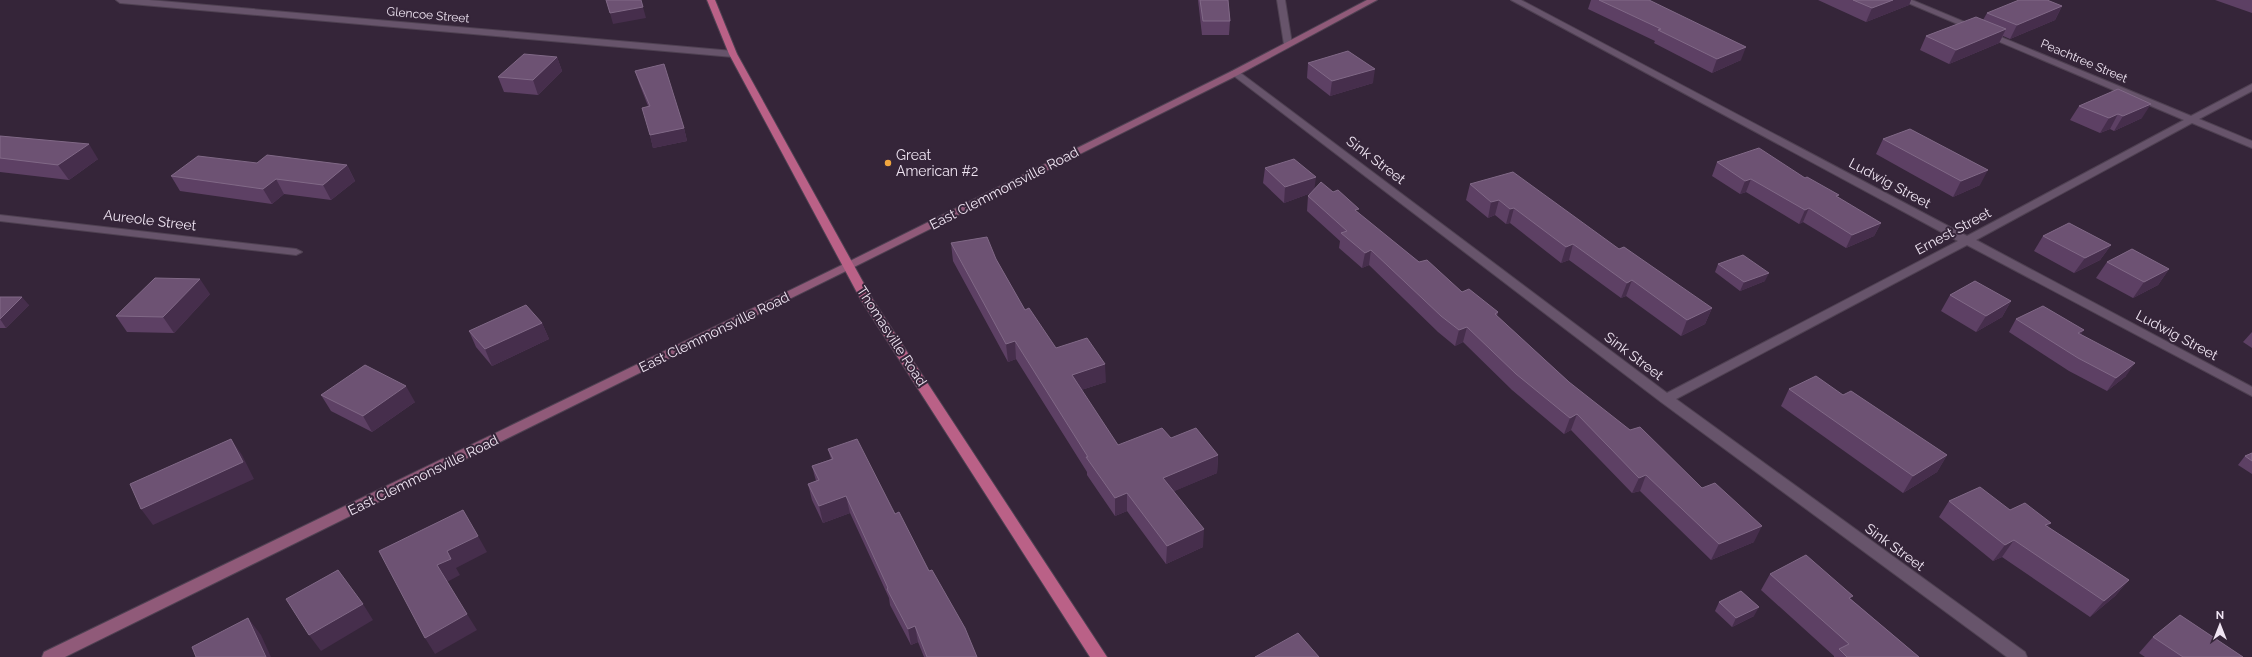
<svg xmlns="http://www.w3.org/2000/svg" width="2252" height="657" viewBox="0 0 2252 657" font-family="Raleway,sans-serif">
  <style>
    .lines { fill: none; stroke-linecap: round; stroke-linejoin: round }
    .minor-casing { stroke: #4f4152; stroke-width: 2 }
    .secondary-casing { stroke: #4f4152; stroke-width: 2 }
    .primary-casing { stroke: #4f4152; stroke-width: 2 }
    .minor { fill: #67546b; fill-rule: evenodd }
    .secondary { fill: #905a79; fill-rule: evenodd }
    .primary { fill: #ba6187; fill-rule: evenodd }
    .wall { fill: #5d4064 }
    .shaded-wall { fill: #462e4c }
    .building { fill: #6d5273; stroke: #816987 }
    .poi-dot { fill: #f1a63f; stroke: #352539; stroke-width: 1.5 }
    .labels { text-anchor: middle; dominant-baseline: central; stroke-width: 4; stroke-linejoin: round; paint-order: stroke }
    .far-street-label { font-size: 12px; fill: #efe4f2; stroke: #352539 }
    .poi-label { font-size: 14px; fill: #efe4f2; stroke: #352539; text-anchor: start }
    .street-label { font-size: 14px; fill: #efe4f2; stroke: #352539 }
  </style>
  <rect width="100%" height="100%" fill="#352539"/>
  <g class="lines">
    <defs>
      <g id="minor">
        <path d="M116,0h33l584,51 4,3 -4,3 -613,-54z"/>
        <path d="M1277,0h8l7,44 -1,2h-6l-1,-2z"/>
        <path d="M1511,0h10l446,236 217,-116 -283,-120h11l279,116 61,-32v7l-53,28 53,22v7l-60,-25 -216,117 276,147v9l-285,-151 -291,154 349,253 2,5h-20l-346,-255 -431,-329 2,-2h6l429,322 291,-152z"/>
        <path d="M0,215l296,34 6,3 -6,3 -296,-34z"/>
      </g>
      <path id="secondary" d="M1367,0h10l-139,75 -386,193 -787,389h-23l2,-5 800,-388 388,-193z"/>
      <path id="primary" d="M707,0h8l22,54 136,246 234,357h-17l-229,-357 -132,-246z"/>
    </defs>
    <use href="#minor" class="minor-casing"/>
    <use href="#secondary" class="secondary-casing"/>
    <use href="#primary" class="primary-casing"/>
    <use href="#minor" class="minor"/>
    <use href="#secondary" class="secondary"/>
    <use href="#primary" class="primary"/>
  </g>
  <g class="wall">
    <path d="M1198,0h30l2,21 -1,14h-27z"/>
    <path d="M1591,0h58l92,60 -29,13 -58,-30 1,-2 -67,-32z"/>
    <path d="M1818,0h93l-2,5 -43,17z"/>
    <path d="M2215,0h37v13z"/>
    <path d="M2062,6l-7,14 -45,19 -7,-3 -4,7 -50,21 -29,-14 6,-14 57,-16 4,-7z"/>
    <path d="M557,57l5,14 -24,24 -34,-3 -6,-15z"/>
    <path d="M1308,63l65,20 -43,13 -23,-18z"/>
    <path d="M635,71l49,57 3,13 -34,7 -3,-13 -2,-29 -9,-23z"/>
    <path d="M2079,106l63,12 -28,13 -4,-2 -10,4 -30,-13z"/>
    <path d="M0,136l98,23 -29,21 -69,-8z"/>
    <path d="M1883,139l97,46 -27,12 -77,-43z"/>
    <path d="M1717,162l88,16 76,45 -7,13 -28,12 -43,-26 -4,2 -53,-32 -6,2 -28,-18z"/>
    <path d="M257,163l90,2 8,16 -24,19 -47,-6 -12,10 -92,-13 -9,-15z"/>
    <path d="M1265,168l50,21 43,24 61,49 43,30 36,20 -1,4 72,66 185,160 -43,18 -71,-69 -8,2 -61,-63 -7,4 -52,-44 -49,-48 -8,4 -17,-14 -69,-67 -7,3 -23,-20 1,-7 -33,-30 1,-15 3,-3 -27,10 -21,-20z"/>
    <path d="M1470,184l149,65 93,59 -7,16 -24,12 -55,-40 -5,2 -52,-38 -8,3 -51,-40 -4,1 -11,-9 -7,3 -22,-18z"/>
    <path d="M2043,236l68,9 -11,15 -26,13 -40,-22z"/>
    <path d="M951,243l45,16 29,51 31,38 50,34 -25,8 37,55 53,-7 47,17 -1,18 -43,18 29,56 -37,17 -39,-53 -12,5 -28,-41v-3l-71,-113 -8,3 -55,-101z"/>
    <path d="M2107,262l62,7 -11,16 -25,13 -37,-20z"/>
    <path d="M1718,264l47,17 -25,10 -25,-19z"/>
    <path d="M210,294l-36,39 -47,-1 -11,-16z"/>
    <path d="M1950,295l61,6 -9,16 -26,15 -35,-21z"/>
    <path d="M0,297l29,8 -23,23h-6z"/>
    <path d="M2016,319l65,16 45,41 -19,15 -38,-20 -60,-39z"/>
    <path d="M542,323l7,16 -57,27 -16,-19 -7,-16z"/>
    <path d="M2252,332v16l-9,-6z"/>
    <path d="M1789,389l158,66 -10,17 -34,21 -122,-87z"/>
    <path d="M321,395l94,7 -43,30 -41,-21z"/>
    <path d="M828,449l67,65 34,57 48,86h-53l-6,-15 -7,3 -21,-40 -1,-7 -39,-85 -27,10 -11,-23 -4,-16 8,-3 -4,-15 19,-7z"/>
    <path d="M2252,453v21l-14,-9 7,-9z"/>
    <path d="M1949,501l61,9 38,17 81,53 -14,16 -25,21 -88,-60 -9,4 -54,-44z"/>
    <path d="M1770,574l81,25 68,58h-85v-1l-73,-66z"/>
    <path d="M1719,602l35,14 -22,11 -17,-16z"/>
    <path d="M2153,637l90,20h-98l-6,-4z"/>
  </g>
  <g class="shaded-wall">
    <path d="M1893,0h18l-2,5 -43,17 6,-14z"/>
    <path d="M2062,6l-7,14 -45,19 7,-14z"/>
    <path d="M643,7l3,11 -33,6 -3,-11z"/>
    <path d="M2006,29l-7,14 -50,21 7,-14z"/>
    <path d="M1746,47l-5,13 -29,13 5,-14z"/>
    <path d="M557,57l5,14 -24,24 -5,-15z"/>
    <path d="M1375,69l-2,14 -43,13 2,-15z"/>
    <path d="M2151,104l-9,14 -28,13 9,-15z"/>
    <path d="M2118,114l-8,15 -10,4 9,-15z"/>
    <path d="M684,128l3,13 -34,7 -3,-13z"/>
    <path d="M89,144l9,15 -29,21 -11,-15z"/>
    <path d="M347,165l8,16 -24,19 -8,-15z"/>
    <path d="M1988,170l-8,15 -27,12 8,-16z"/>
    <path d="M1316,177l-2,15 -30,11 1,-16z"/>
    <path d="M276,179l8,15 -12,10 -9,-15z"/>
    <path d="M1751,179l-5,13 -6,2 5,-13z"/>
    <path d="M1499,200l-4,15 -7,3 3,-16z"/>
    <path d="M1514,208l-4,15 -4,1 4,-15z"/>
    <path d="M1809,208l-6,14 -4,2 6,-14z"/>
    <path d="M1881,223l-7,13 -28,12 6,-13z"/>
    <path d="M1573,244l-4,16 -8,3 5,-16z"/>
    <path d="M2111,245l-11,15 -26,13 11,-15z"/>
    <path d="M1371,250l-2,15 -7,3 3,-15z"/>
    <path d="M2169,269l-11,16 -25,13 11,-16z"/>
    <path d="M1769,273l-4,8 -25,10 4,-9z"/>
    <path d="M200,279l10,15 -36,39 -11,-16z"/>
    <path d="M1632,280l-6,16 -5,2 6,-15z"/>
    <path d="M22,297l7,8 -23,23 -6,-9z"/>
    <path d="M2011,301l-9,16 -26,15 10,-16z"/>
    <path d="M1712,308l-7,16 -24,12 6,-16z"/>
    <path d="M542,323l7,16 -57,27 -7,-17z"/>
    <path d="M1467,327l-4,15 -8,4 4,-16z"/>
    <path d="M2084,330l-9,13 3,-10z"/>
    <path d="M1015,341l1,18 -8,3 -2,-18z"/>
    <path d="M2135,363l-9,13 -19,15 9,-13z"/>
    <path d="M1105,364l1,18 -34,11v-18z"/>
    <path d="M406,386l9,16 -43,30 -9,-16z"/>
    <path d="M1577,414l-6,16 -7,4 6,-16z"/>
    <path d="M231,439l11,16 12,24 -101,46 -12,-16z"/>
    <path d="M1218,455l-1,18 -54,23v-18z"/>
    <path d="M1947,455l-10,17 -34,21 10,-17z"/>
    <path d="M1646,475l-6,16 -8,2 7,-15z"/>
    <path d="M1127,493v18l-12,5v-18z"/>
    <path d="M846,496l4,17 -27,10 -4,-17z"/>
    <path d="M2051,523l-12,16 6,-14z"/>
    <path d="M1762,526l-8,16 -43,18 8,-16z"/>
    <path d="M1204,529l-1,18 -37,17 1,-18z"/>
    <path d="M478,536l9,16 -31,16 4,7 -13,7 -10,-17 10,-14z"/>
    <path d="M2014,540l-12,17 -9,4 12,-16z"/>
    <path d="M2129,580l-14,16 -25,21 14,-16z"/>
    <path d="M363,604l10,16 -52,31 -12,-16z"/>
    <path d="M1759,607l-5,9 -22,11 4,-9z"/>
    <path d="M467,614l10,16 -42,24 -10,-16z"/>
    <path d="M248,618l13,17 10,22h-5z"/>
    <path d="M915,626l3,16 -7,3 -3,-16z"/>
  </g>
  <g class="building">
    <path d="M606,0h35l2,7 -33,6z"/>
    <path d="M1200,0h28l2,21h-27z"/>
    <path d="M1599,0h50l97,47 -29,12 -59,-29 3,-1z"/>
    <path d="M1853,0h40l-21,8z"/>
    <path d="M2019,0h28l15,6 -45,19 -30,-12z"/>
    <path d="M1976,17l30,12 -50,21 -30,-14z"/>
    <path d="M1348,51l27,18 -43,12 -24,-18z"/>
    <path d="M524,54l33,3 -24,23 -35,-3z"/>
    <path d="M664,64l20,64 -34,7 -8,-27 8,-2 -15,-35z"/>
    <path d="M2118,89l33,15 -28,12 -5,-2 -9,4 -30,-12z"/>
    <path d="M1910,129l78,41 -27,11 -78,-42z"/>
    <path d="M0,136l89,8 -31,21 -58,-7z"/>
    <path d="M1759,148l46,30 2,-1 32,18 -3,1 45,27 -29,12 -43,-27 -4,2 -54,-31 -6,2 -28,-19z"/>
    <path d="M267,155l80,10 -24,20 -47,-6 -13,10 -92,-13 27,-20 59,7z"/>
    <path d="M1294,159l22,18 -31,10 -20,-19z"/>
    <path d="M1513,172l106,77 5,-2 88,61 -25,12 -55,-40 -5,3 -54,-39 -7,3 -52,-39 -4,1 -11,-9 -8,2 -21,-18z"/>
    <path d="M1321,182l12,10 5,-2 21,19 -4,1 64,52 8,-2 35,32 7,-3 29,23 -3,2 74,68 61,48 10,-3 62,61 13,-5 47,43 -43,18 -73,-69 -7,3 -62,-64 -7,4 -54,-44 -49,-47 -8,3 -18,-14 -70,-66 -6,3 -24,-20 6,-2 -39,-35z"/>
    <path d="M2069,223l42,22 -26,13 -42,-22z"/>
    <path d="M987,237l9,22 29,51 4,-2 27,40 31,-10 18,26 -33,11 46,70 44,-17 9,10 25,-10 22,27 -55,23 41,51 -37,17 -40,-53 -12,5 -29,-41h2l-73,-116 -9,3 -55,-101z"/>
    <path d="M2132,249l37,20 -25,13 -37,-20z"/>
    <path d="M1743,255l26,18 -25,9 -26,-18z"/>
    <path d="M155,278l45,1 -37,38 -47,-1z"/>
    <path d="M1975,281l36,20 -25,15 -36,-21z"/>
    <path d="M0,297h22l-22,22z"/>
    <path d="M526,305l16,18 -57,26 -16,-18z"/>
    <path d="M2043,306l41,24 -6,3 57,30 -19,15 -38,-20 -62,-39z"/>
    <path d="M365,365l41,21 -43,30 -42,-21z"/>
    <path d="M1816,376l27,19 8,-4 96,64 -34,21 -124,-87z"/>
    <path d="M231,439l12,23 -102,47 -11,-25z"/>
    <path d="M857,439l38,75 4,-2 30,59 3,-1 33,58 12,29h-50l-12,-31 -7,3 -21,-40 1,-1 -42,-92 -27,10 -11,-22 11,-4 -7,-14 21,-7 -5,-10z"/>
    <path d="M2252,453v8l-7,-5z"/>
    <path d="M1980,487l30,23 15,-7 26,20 -6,2 84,55 -25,21 -90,-61 -9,5 -56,-44z"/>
    <path d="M463,510l15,26 -31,15 4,8 -14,6 30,49 -42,24 -46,-87z"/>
    <path d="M1806,555l47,41 -4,2 70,59h-72l-8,-8 10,-5 -79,-70z"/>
    <path d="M338,570l25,34 -54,31 -23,-36z"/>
    <path d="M1741,591l18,16 -23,11 -17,-16z"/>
    <path d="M2180,615l63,42h-60l-30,-20z"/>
    <path d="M248,618l18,39h-70l-4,-10z"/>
    <path d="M1298,633l21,24h-64z"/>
  </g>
  <circle class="poi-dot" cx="888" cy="163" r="4"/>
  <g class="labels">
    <g class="far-street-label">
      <text transform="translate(428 15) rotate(5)">Glencoe Street</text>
      <text transform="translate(2084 61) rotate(23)">Peachtree Street</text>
    </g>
    <g class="poi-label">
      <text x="896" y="155">Great<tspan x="896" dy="16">American #2</tspan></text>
    </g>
    <g class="street-label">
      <text transform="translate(1376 160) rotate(37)">Sink Street</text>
      <text transform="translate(1890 183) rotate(28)">Ludwig Street</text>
      <text transform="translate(1004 188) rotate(-27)">East Clemmonsville Road</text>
      <text transform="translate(150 220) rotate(7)">Aureole Street</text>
      <text transform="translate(1953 231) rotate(-28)">Ernest Street</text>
      <text transform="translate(714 332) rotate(-26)">East Clemmonsville Road</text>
      <text transform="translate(2177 335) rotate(28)">Ludwig Street</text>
      <text transform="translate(892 336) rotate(57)">Thomasville Road</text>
      <text transform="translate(1634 356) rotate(37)">Sink Street</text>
      <text transform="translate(423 475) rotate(-26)">East Clemmonsville Road</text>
      <text transform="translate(1895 547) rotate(36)">Sink Street</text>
    </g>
  </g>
  <g transform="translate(2220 625)" stroke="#352539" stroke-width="3" paint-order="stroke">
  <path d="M0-3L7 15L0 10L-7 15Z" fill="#efe4f2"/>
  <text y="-6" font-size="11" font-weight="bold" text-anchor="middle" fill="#efe4f2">N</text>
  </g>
</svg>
